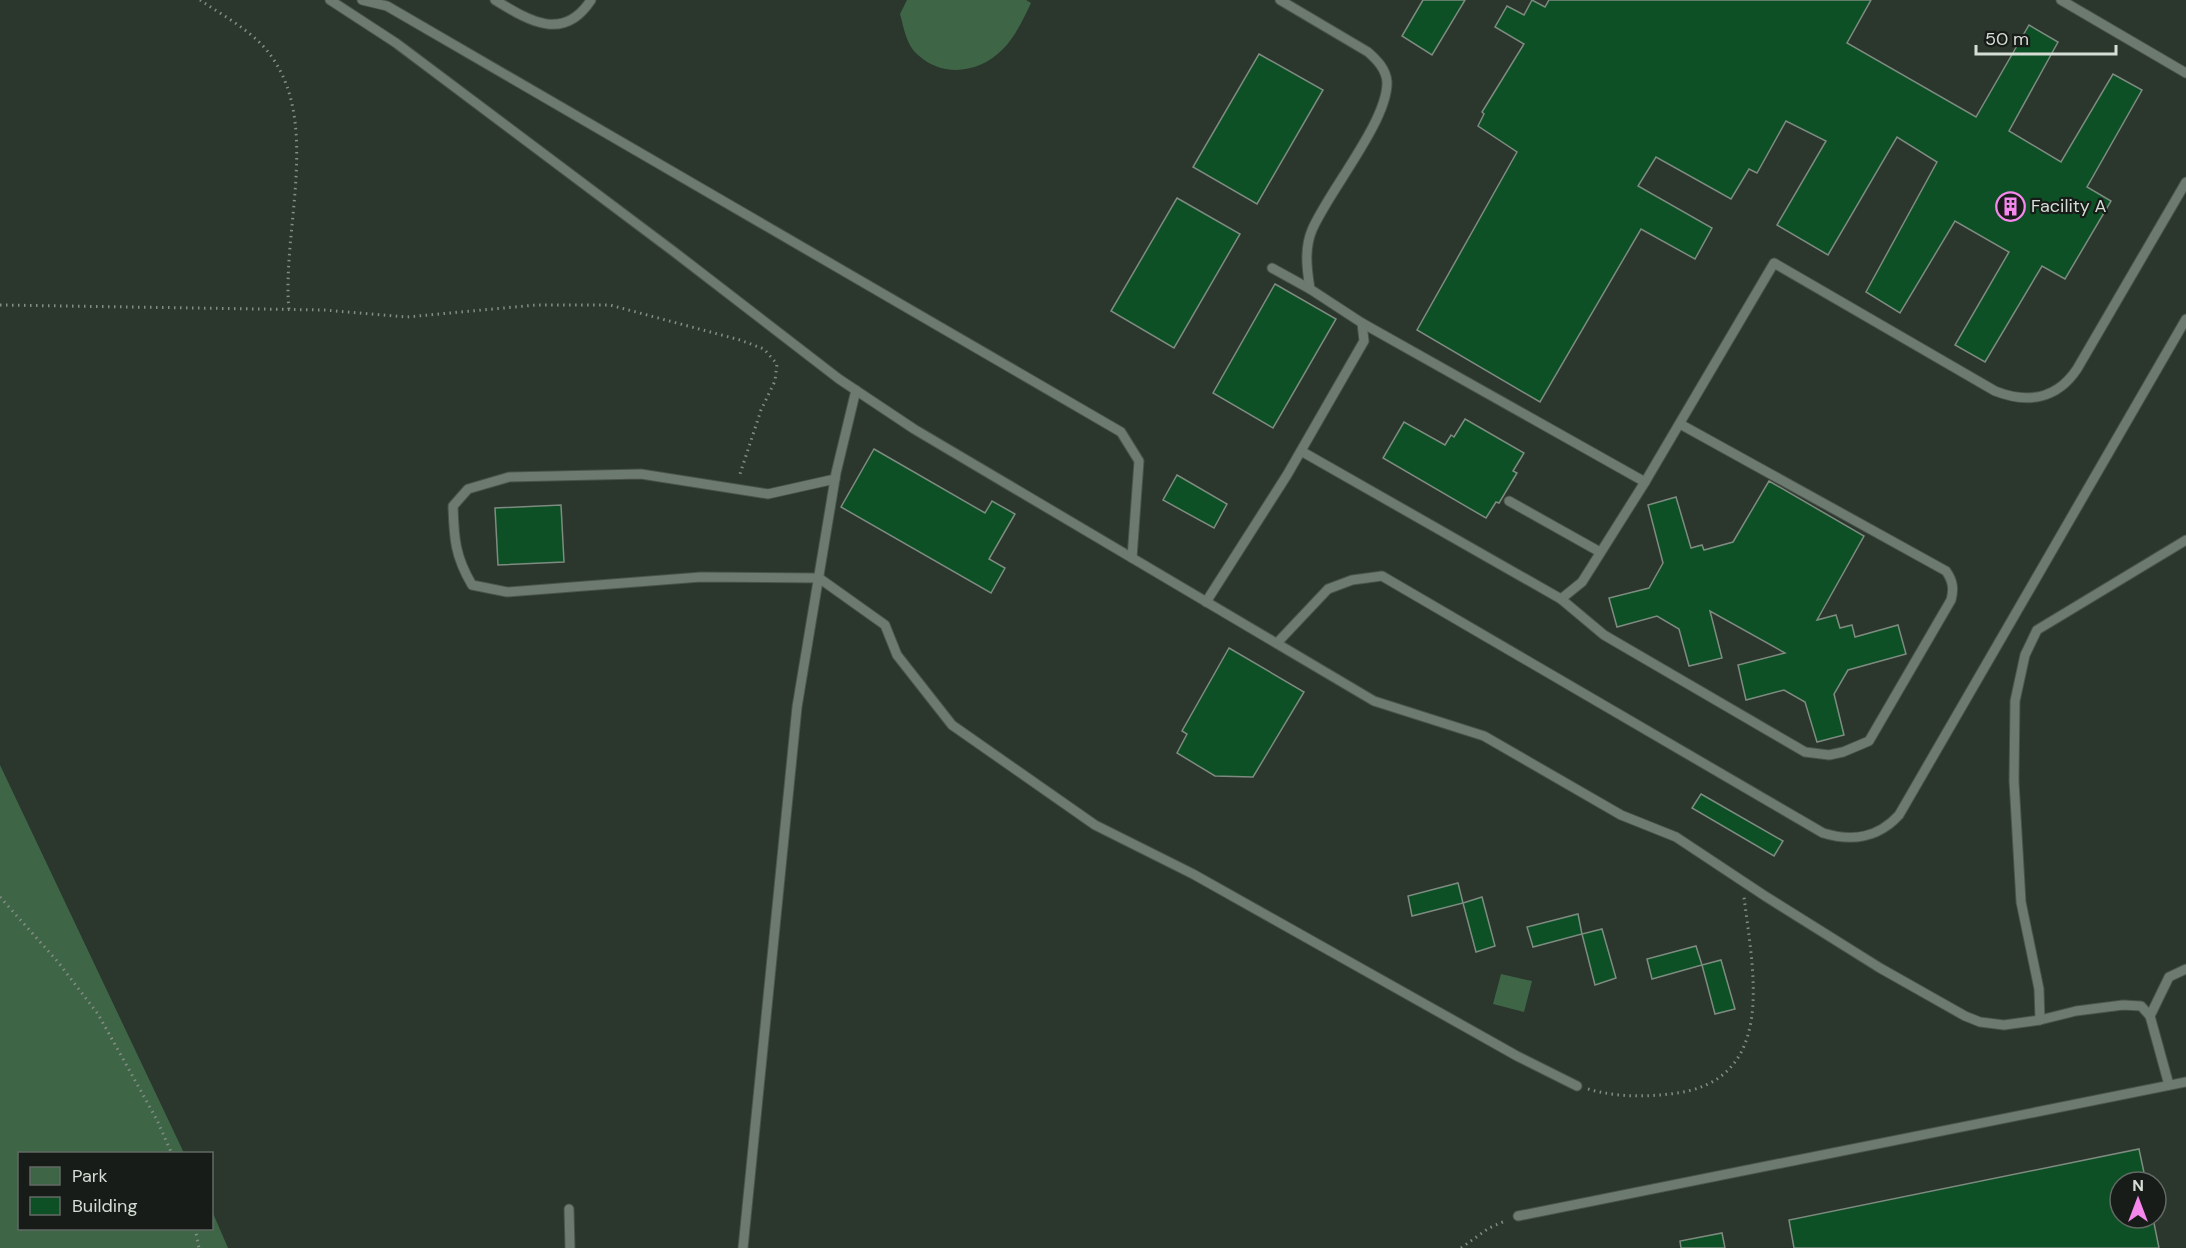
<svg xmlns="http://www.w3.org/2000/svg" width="2186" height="1248" viewBox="0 0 2186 1248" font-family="'DM Sans',sans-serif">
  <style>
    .green { fill: #3f6547 }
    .building { fill: #0d5025; stroke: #7e8b80; stroke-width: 1.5 }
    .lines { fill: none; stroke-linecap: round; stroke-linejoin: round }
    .lane-casing { stroke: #49534b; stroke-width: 11 }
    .path { stroke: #848d85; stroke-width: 3; stroke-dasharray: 1.5 4.5; stroke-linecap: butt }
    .lane { stroke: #6d7a6f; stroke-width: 9 }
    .labels { text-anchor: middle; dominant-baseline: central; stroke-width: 4.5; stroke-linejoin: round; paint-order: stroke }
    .poi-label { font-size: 18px; fill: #d5ddd6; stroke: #171c18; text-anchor: start }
  </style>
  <rect width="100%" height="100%" fill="#2b362d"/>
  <g class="green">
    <path d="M907,0h119l5,3c-8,17 -16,34 -29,47 -23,23 -59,28 -84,5 -12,-10 -14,-27 -18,-41z"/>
    <path d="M0,765l184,388 -164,1v74h192v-17l16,37h-228z"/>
    <path d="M1501,974l31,7 -8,31 -31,-8z"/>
  </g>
  <g class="building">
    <path d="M1423,0h42l-33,55 -30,-19z"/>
    <path d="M1532,0l13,7 4,-7h322l-24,43 129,74 53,-92 29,17 -49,89 52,31 52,-88 29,16 -55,97 24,14 -46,78 -23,-13 -57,96 -30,-17 54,-93 -54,-31 -55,92 -34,-21 71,-130 -40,-25 -69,118 -51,-30 49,-84 -40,-20 -29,52 -8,-4 -18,30 -75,-42 -18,29 74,42 -17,31 -54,-30 -101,173 -123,-72 100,-178 -39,-26 6,-12 -2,-2 42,-68 -29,-17 12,-21 17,9z"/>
    <path d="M1259,54l64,36 -66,114 -64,-37z"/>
    <path d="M1177,198l63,36 -66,114 -63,-37z"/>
    <path d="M1275,284l61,35 -63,109 -60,-35z"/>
    <path d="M1465,419l59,34 -11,18 4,2 -18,30 -3,-1 -10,16 -103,-60 21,-36 41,23 6,-10 3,2z"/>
    <path d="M874,449l111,64 7,-12 23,13 -26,45 16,9 -14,25 -150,-86z"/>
    <path d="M1177,475l50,29 -13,24 -51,-28z"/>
    <path d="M1769,481l95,55 -47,84 19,-5 4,13 12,-3 3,12 43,-12 8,29 -58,16 -14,24 10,41 -27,7 -12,-40 -21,-12 -38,10 -8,-35 47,-12 -75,-42 12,47 -33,8 -10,-37 -22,-13 -40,11 -8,-29 40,-10 14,-25 -15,-58 28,-8 15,51 11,-3 2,5 29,-8z"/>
    <path d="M561,505l3,57 -66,3 -3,-57z"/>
    <path d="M1229,648l75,44 -51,85 -38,-1 -38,-23 10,-19 -5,-3z"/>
    <path d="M1701,794l82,47 -9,15 -82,-48z"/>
    <path d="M1458,883l5,20 -51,13 -4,-20z"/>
    <path d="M1482,897l13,49 -19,6 -13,-49z"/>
    <path d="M1578,914l4,20 -49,13 -6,-20z"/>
    <path d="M1602,929l14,49 -21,7 -13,-51z"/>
    <path d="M1696,946l6,19 -50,14 -5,-20z"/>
    <path d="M1721,960l14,49 -20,5 -13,-49z"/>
    <path d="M2139,1149l7,33h-26v36h33l6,30h-365l-5,-28z"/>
    <path d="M1722,1233l3,15h-44l-1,-7z"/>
  </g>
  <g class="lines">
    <defs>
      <g id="lane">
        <path d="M330,0l66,43 277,208 166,128 75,50 460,272 110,35 137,79 55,22 89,59 115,72 85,48 15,6 24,3 36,-5 36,-9 47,-6 18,1 9,10"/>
        <path d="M362,0l25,6 734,426 18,29 -7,97"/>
        <path d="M495,0c33,20 68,43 96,0"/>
        <path d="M2061,0l125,73"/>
        <path d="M1272,268l38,21"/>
        <path d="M1301,451l260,148 21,-17 63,-100 -283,-159"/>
        <path d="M835,479l-67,15 -127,-20 -132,3 -41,12 -15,17c1,33 2,50 19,79l35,7 194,-15 118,1 66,47 12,30 55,70 143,100 98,49 324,182 60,30"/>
        <path d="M1645,482l129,-219 221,128c33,13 62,8 82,-22l109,-187"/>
        <path d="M1509,501l91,51"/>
        <path d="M1561,599l43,36 201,117 24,3 14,-3 26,-11 82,-141c3,-11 2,-19 -5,-29l-266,-147"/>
        <path d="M1206,602l81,-127 77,-134 -2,-18 -52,-34c-3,-19 -6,-40 2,-59 16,-38 76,-109 75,-148 -1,-13 -10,-22 -19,-30l-88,-52"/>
        <path d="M1277,643l51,-54 24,-9 30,-4 441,257c30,9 55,5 76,-18l287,-496"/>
        <path d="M2040,1020l-1,-31 -18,-87 -7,-121 1,-80 10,-46 12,-25 149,-90"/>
        <path d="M2169,1085l-19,-69 19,-39 17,-8"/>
        <path d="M569,1209l1,39"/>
        <path d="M1518,1216l668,-134"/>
        <path d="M743,1248l54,-541 39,-234 20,-83"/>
      </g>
    </defs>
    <use href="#lane" class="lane-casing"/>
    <g class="path">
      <path d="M200,0c21,14 46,28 63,46 62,68 18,182 26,264"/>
      <path d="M0,305l324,5 83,7 129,-12h74l130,35 24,9 13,15 -2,17 -14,29 -22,67"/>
      <path d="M0,897l58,65 40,52 59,106 15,34"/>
      <path d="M1588,1089c27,8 55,8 82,5 109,-11 83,-121 74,-197"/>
      <path d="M195,1228l4,20"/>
      <path d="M1461,1248l28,-20 16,-7"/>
    </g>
    <use href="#lane" class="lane"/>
  </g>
  <defs>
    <symbol id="building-ring" viewBox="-11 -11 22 22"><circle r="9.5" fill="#171c18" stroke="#f688ed" stroke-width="1.5"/><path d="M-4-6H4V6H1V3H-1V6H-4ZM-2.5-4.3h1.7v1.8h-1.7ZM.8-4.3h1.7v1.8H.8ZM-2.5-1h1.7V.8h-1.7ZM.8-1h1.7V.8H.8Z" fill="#f688ed"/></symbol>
  </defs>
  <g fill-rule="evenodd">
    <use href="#building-ring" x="1994" y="190" width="33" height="33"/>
  </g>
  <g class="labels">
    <g class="poi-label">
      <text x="2031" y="206">Facility A</text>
    </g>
  </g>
  <rect x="18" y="1152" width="195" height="78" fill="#171c18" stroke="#636964" stroke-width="1.5"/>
  <rect x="30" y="1167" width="30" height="18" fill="#3f6547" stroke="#636964" stroke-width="1.5"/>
  <text x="72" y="1182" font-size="18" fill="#d5ddd6">Park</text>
  <rect x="30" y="1197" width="30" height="18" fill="#0d5025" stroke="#636964" stroke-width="1.5"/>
  <text x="72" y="1212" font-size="18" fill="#d5ddd6">Building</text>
  <g transform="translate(2138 1200)"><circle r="28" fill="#171c18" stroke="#636964" stroke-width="1.5"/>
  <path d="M0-4.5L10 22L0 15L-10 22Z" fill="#f688ed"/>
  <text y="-9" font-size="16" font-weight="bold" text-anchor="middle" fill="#d5ddd6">N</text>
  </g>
  <path d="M1976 45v9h140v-9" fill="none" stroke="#d5ddd6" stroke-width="3"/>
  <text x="1985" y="45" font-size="18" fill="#d5ddd6" stroke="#171c18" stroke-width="4.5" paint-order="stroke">50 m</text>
</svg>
